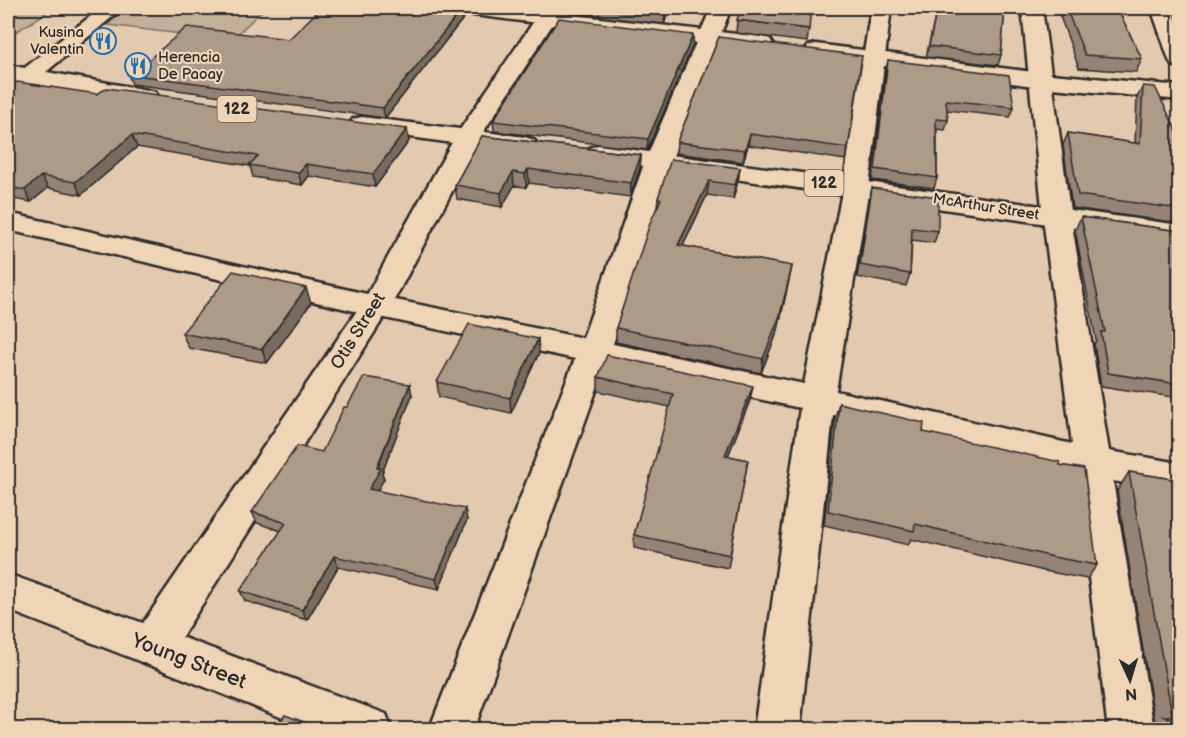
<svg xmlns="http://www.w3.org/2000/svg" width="1187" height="737" viewBox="0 0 1187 737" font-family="'Balsamiq Sans',sans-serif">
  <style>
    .green { fill: #c4af98; stroke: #786d62; stroke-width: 1.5 }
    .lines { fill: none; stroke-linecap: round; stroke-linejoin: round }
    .minor-casing { stroke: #2b2b2b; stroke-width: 5 }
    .tertiary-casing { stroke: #2b2b2b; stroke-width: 5 }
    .secondary-casing { stroke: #2b2b2b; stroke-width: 5 }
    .primary-casing { stroke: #2b2b2b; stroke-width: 5 }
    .minor { fill: #efd4b6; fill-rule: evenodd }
    .tertiary { fill: #efd4b6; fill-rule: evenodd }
    .secondary { fill: #efd4b6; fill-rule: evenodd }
    .primary { fill: #efd4b6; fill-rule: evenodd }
    .wall { fill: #958474; stroke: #2b2b2b; stroke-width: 1.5 }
    .shaded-wall { fill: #796c5e; stroke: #2b2b2b; stroke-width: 1.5 }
    .building { fill: #ad9a87; stroke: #2b2b2b; stroke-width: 1.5 }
    .labels { text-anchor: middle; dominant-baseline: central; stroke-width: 4.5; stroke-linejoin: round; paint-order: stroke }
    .far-poi-label { font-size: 15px; fill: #2b2b2b; stroke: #efd4b6; text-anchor: end }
    .far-street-label { font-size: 15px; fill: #2b2b2b; stroke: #efd4b6 }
    .shield { fill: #efd4b6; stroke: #665e55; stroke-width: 1.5 }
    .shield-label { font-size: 16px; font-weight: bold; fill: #2b2b2b }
    .street-label { font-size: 18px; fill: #2b2b2b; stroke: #efd4b6 }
    .near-street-label { font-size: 21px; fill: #2b2b2b; stroke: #efd4b6 }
  </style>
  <rect width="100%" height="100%" fill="#e3caae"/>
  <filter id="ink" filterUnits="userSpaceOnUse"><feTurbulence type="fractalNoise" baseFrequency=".0167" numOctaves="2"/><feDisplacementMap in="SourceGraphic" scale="12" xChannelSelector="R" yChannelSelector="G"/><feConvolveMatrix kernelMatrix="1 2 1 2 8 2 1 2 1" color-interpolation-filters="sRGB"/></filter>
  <g filter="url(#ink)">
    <g class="green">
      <path d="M8,8h46l-46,29z"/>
      <path d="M129,8h136l-34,32 -124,-15z"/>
    </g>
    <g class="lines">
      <defs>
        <g id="minor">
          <path d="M711,8h20l-60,153 -58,183 191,40 39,-197 28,-179h20l-22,179 -33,204 236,53 -29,-226 -21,-210h20l29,210 38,233 71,12v30l-67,-12 41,249h-46l-32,-257 -243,-58 -33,315h-46l46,-322 -195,-42 -131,364h-45l146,-371 -199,-43 -368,-86v-17l368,83 207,42 62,-177z"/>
          <path d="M1151,8h20l9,21v38l-8,-2 -3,-5z"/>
          <path d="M152,626l234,88 6,16h-79l-176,-70 -6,-14 6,-14z"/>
        </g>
        <g id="tertiary">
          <path d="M101,8h22l-107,89 -8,2v-18z"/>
          <path d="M456,8h58l248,29 8,2 3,5 -3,5 -8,2 -296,-37 -7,-2z"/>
          <path d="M816,44l225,29 139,13v14l-139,-13 -233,-31 -3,-5 3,-5z"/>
          <path d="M468,129l9,3 4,5 -90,169 -224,354 -15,6 -144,-56v-36l135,49 220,-321 92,-165 4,-5z"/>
        </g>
        <path id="secondary" d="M543,8h20l-86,134 -9,3 -9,-3 -4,-5z"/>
        <g id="primary">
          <path d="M8,65l139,25 8,2 4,5 -4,5 -8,2 -139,-25z"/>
          <path d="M362,117l163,20 9,3 4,5 -4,5 -9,3 -172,-24 -3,-5 3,-5z"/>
          <path d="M598,145l582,80v18l-591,-85 -4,-5 4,-5z"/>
        </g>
      </defs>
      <use href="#minor" class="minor-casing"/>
      <use href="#tertiary" class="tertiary-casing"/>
      <use href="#secondary" class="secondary-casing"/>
      <use href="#primary" class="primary-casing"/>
      <use href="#minor" class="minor"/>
      <use href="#tertiary" class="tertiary"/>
      <use href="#secondary" class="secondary"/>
      <use href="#primary" class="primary"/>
    </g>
    <g class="wall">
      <path d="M570,8h100l-6,16 -94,-11z"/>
      <path d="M937,8h68l-4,47 -3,10 -72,-8z"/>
      <path d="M1057,8h60l25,51 -6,13 -57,-4z"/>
      <path d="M465,16l-80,102 -253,-34 -4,-10 161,-35z"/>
      <path d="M737,20l72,9 -2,13 -71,-9z"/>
      <path d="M693,35v10l-46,105 -153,-19 -1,-10z"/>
      <path d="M719,37l129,111 -3,12 -97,-15 -5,17 -67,-9 1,-11z"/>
      <path d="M888,60l126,47 -4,10 -63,-7 1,10 -3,10 -8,-1v49l-3,10 -62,-8 14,-110z"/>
      <path d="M1143,86l36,50v87l-107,-15 -9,-63 5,-12 67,10 2,-45z"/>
      <path d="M8,87l401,54 -34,46 -66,-11 -7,9 -49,-8 -3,-11 -113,-19 -56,48 -33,-7 -17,14 -23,-4z"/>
      <path d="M482,136l159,19 -1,13 -10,29 -101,-14 -3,4 -12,-1 -12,21 -45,-8 -2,-14z"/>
      <path d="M740,168l-2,13 -5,18 -26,-4 -24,51 109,20 -14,64 -17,43 -145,-31v-14l41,-121 1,-9z"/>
      <path d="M872,188l66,43 -4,12 -22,-3 -2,34 -4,12 -49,-9 12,-77z"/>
      <path d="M1081,217l98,14v167l-78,-12 -7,-41 2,-5 -21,-110z"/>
      <path d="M311,303l-44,60 -78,-15 -7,-15z"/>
      <path d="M539,353l-28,60 -72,-16 -2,-15z"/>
      <path d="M598,377l152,23 -22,56 20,4 -20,108 -94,-20v-13l36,-128 -72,-16z"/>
      <path d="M412,395l-30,78 2,6 -7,11 90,30 -28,69 -101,-22 -31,53 -62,-19 -5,-10 41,-60 -24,-8 -5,-11 70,-60 25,-45z"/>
      <path d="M839,403l84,29 137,33 37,100 -10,14 -43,-8 -133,-32 -3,6 -84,-20 11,-107z"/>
      <path d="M1129,472l50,8v249h-30l6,-6 -38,-232z"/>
    </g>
    <g class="shaded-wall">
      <path d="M463,8h1l1,8 -80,102 -2,-10z"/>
      <path d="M667,8h3l-6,16 1,-10z"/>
      <path d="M693,35v10l-46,105 1,-11z"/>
      <path d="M407,129l2,12 -34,46 -2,-13z"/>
      <path d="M750,134l-2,11 -5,17 2,-12z"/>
      <path d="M132,135l5,12 -56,48 -6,-13z"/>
      <path d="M641,155l-1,13 -10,29 1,-14z"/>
      <path d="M306,164l3,12 -7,9 -4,-12z"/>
      <path d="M740,168l-2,13 -5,18 2,-14z"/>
      <path d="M528,169l1,14 -3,4 -1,-13z"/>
      <path d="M513,172l1,14 -12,21 -1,-14z"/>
      <path d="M41,176l7,12 -17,14 -6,-12z"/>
      <path d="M709,181l-2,14 -31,64 2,-14z"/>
      <path d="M792,266l-14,64 -17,43 2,-14z"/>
      <path d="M306,288l5,15 -44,60 -5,-14z"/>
      <path d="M538,339l1,14 -28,60 -1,-15z"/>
      <path d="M410,384l2,11 -30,78 2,6 -12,21 -3,-11z"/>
      <path d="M753,386l-3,14 -27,69 2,-14z"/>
      <path d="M465,509l2,11 -28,69 -3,-10z"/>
      <path d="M334,556l4,11 -31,53 -5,-10z"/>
    </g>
    <g class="building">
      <path d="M321,8h142l-80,100 -255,-34 12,-7 47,-40 102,12z"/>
      <path d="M613,8h54l-2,6z"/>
      <path d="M740,8h71l-2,21 -72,-9z"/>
      <path d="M937,8h68l-4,47 -72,-9z"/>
      <path d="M1066,8h51l25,51 -57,-4z"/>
      <path d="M559,18l134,17 -45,104 -155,-18z"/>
      <path d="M719,37l143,19 -14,92 -98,-14 -5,16 -68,-8z"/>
      <path d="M888,60l121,15 5,32 -68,-7 2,20 -12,-1 1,59 -62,-9z"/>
      <path d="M17,82l80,12 10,-6 300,41 -34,45 -67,-10 -8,9 -49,-8 9,-9 -126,-21 -57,47 -34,-6 -16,14 -17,-3v-100z"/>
      <path d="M1143,86l12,1 24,49v73l-101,-14 -10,-62 72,11z"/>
      <path d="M482,136l159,19 -10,28 -103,-14 -3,5 -12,-2 -12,21 -46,-8z"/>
      <path d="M671,159l69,9 -5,17 -26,-4 -31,64 114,21 -12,49 -17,44 -147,-31 34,-105 11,-24 -3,-1z"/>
      <path d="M872,188l66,9v34l-26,-3 -2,46 -50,-9z"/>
      <path d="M1081,217l98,14v153l-71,-11 -7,-41h4z"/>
      <path d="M233,271l73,17 -44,61 -80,-16z"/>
      <path d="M469,324l69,15 -28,59 -73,-16z"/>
      <path d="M607,355l146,31 -28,69 23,5 -18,95 -96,-20 39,-141 -75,-17z"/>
      <path d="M364,377l46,7 -33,83 4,1 -12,21 96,20 -29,70 -102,-23 -32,54 -62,-19 46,-68 -34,-11 45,-66 25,6 22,-45h3z"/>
      <path d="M839,403l85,20 -1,9 137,30v3l24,4 13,96 -44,-8 -138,-33 -1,7 -86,-20z"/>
      <path d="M1129,472l50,8v241l-17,-5h8l2,-2z"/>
      <path d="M285,715l38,14h-48z"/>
    </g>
  </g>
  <defs>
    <symbol id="restaurant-ring" viewBox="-11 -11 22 22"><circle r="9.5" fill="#efd4b6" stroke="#1f6fb2" stroke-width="1.5"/><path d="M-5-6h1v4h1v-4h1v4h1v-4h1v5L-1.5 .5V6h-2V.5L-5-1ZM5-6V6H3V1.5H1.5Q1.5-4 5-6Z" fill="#1f6fb2"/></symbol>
  </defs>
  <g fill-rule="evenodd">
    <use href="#restaurant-ring" x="88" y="26" width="30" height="30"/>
    <use href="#restaurant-ring" x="123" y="51" width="30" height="30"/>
  </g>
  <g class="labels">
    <g class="far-poi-label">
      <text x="84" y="32">Kusina<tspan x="84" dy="17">Valentin</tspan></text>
      <text x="158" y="57" text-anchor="start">Herencia<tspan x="158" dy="17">De Paoay</tspan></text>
    </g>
    <g class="far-street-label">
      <text transform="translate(986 207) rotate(9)">McArthur Street</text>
    </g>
    <g class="shield">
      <rect x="217.5" y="96" width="39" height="26" rx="4.5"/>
      <rect x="804.5" y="170" width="39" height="26" rx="4.5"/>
    </g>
    <g class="shield-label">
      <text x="237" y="109">122</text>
      <text x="824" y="183">122</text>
    </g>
    <g class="street-label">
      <text transform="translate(358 331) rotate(-58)">Otis Street</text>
    </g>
    <g class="near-street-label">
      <text transform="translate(189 661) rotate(21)">Young Street</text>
    </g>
  </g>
  <rect width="1187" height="737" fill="none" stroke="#efd4b6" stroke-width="30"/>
  <rect x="15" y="15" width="1157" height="707" fill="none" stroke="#2b2b2b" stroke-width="2" filter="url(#ink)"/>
  <g transform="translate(1130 680) rotate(176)" stroke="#efd4b6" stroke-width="4.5" paint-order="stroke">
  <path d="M0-4.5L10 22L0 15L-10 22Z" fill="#2b2b2b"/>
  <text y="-9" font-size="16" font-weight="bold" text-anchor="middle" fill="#2b2b2b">N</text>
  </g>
</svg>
